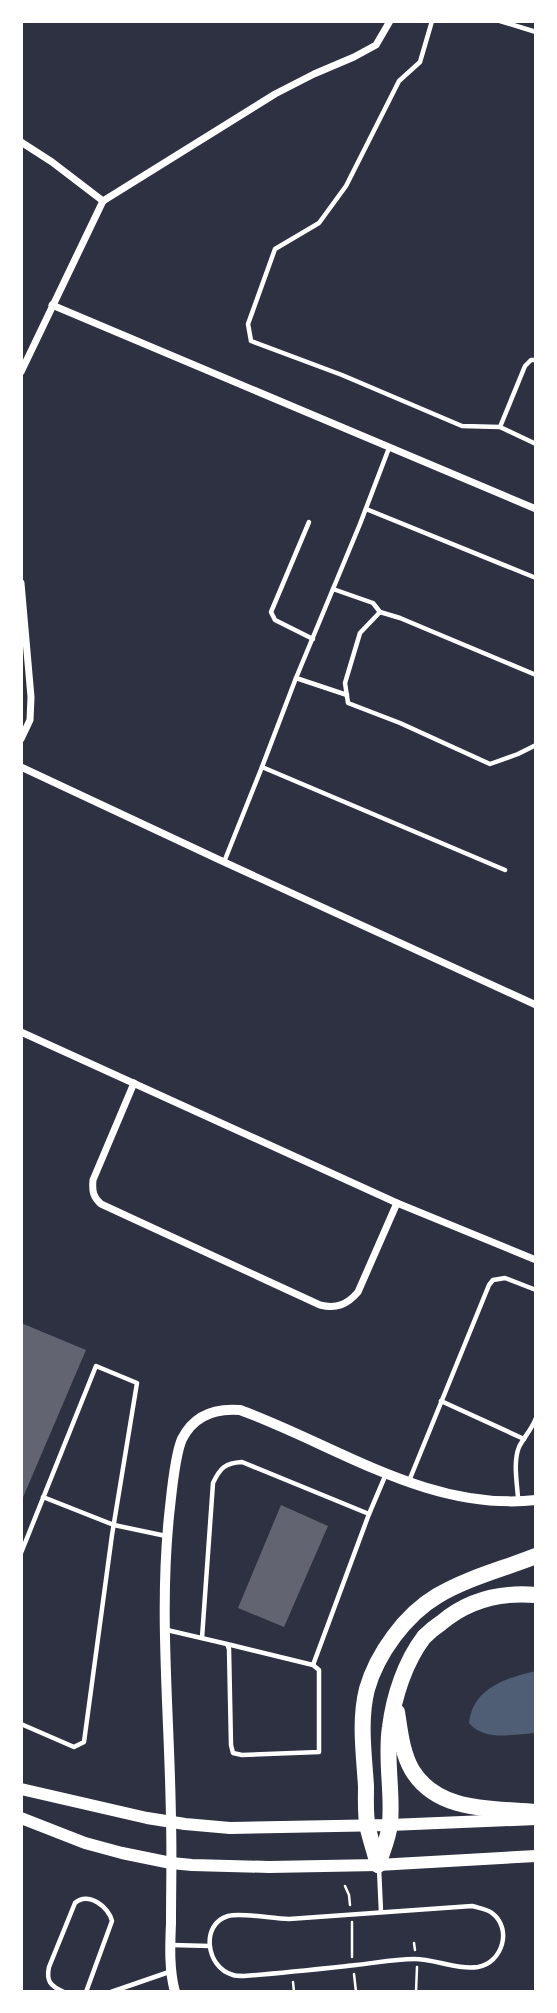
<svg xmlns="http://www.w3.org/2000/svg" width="557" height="2013" viewBox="0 0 557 2013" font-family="'Noto Sans',sans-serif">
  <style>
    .water { fill: #4f5d75 }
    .building { fill: #626471 }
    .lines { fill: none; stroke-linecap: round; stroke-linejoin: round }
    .path { stroke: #fff; stroke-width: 2.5 }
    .service { stroke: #fff; stroke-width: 4.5 }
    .minor { stroke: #fff; stroke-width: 7 }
    .tertiary { stroke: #fff; stroke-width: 10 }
    .secondary { stroke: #fff; stroke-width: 12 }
    .motorway { stroke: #fff; stroke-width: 16 }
  </style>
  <rect width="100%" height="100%" fill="#2d3142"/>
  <path class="water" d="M536,1671v62c-22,1 -51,9 -67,-10 4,-35 37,-45 67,-52z"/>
  <g class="building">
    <path d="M21,1323l65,27 -65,152z"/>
    <path d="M281,1505l47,21 -44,101 -46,-19z"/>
  </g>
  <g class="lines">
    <g class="path">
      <path d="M345,1886l4,9 1,10"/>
      <path d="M414,1943l1,7"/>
      <path d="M352,1957v-35"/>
      <path d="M354,1974l2,18"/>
      <path d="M293,1982l1,10"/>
      <path d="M416,1992l1,-25"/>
    </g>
    <g class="service">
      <path d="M432,21l-12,41 -21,19 -53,105 -27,37 -44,26 -27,75 3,17 91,34 120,51 38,1 36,17"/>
      <path d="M500,21l36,11"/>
      <path d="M500,427l25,-61 6,-6h5"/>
      <path d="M366,509l170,69"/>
      <path d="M309,522l-38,90 4,8 38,19"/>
      <path d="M333,589l40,14 7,9"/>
      <path d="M536,675l-136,-57 -20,-6 -20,21 -15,50 3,20 52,20 90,41 28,-10 18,-9"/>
      <path d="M296,678l64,-154 29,-76"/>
      <path d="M347,695l-51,-17 -34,89 243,103"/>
      <path d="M224,862l38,-95"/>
      <path d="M441,1401l83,38"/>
      <path d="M409,1481l80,-196 4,-5 12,-2 31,12"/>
      <path d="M43,1497l71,28 52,11"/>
      <path d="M518,1498c-1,-16 -5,-36 1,-51 5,-10 13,-18 17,-29"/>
      <path d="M21,1553l75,-187 41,17 -25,152 -28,207 -10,5 -53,-23"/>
      <path d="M167,1630l60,14 2,5 2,96 2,8 9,2 77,-3v-82l-6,-5 -86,-21"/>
      <path d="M202,1638l11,-155c7,-15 12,-20 29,-21l127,52"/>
      <path d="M313,1665l56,-151 17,-40"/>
      <path d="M379,1868l2,44"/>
      <path d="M472,1906c7,2 15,3 20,7 21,16 10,50 -14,54 -21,3 -43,-8 -64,-8 -19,0 -39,4 -58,6 -38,4 -75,8 -112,11 -4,0 -8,0 -11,-1 -27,-7 -33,-51 -5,-59 13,-4 45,3 61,3z"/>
      <path d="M172,1945l38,1"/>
      <path d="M64,1992c-14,-6 -18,-11 -15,-25l26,-64c13,-12 34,4 37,18l-26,71"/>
      <path d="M111,1992l58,-20"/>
    </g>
    <g class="minor">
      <path d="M21,142l31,20 51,39"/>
      <path d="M103,201l172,-107 39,-20 40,-17 22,-12 14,-24"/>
      <path d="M52,305l484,204"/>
      <path d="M21,372l82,-171"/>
      <path d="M21,583l10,114 -1,23 -9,19"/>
      <path d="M21,767l203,95 312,143"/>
      <path d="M21,1032l376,171 139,57"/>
      <path d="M134,1083l-41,97c-1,11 0,17 8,24l219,101c16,4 27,0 38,-13l39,-89"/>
    </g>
    <path class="tertiary" d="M175,1992c-6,-22 -5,-46 -4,-69 0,-34 1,-68 0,-101 -1,-105 -13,-211 -1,-315 2,-18 5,-52 12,-68 12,-24 34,-31 58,-29 96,35 189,102 296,90"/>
    <g class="secondary">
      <path d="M21,1789l126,29 38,6 45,4 160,-3 146,-6"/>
      <path d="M21,1818l64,25 37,10 49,10 21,2 77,2 109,-2 158,-9"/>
    </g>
    <g class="motorway">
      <path d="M397,1712c3,19 5,41 15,58 26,43 81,38 124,42"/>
      <path d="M378,1865c-3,-12 -7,-24 -10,-36 -3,-14 -2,-29 -2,-43 -2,-32 -7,-66 1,-97 10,-35 38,-74 70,-93 30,-18 66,-27 99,-40"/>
      <path d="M378,1865c4,-13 11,-28 12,-42 3,-31 -5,-65 0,-96 4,-31 15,-65 34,-90 5,-5 11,-10 17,-14 27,-23 60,-31 95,-28"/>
    </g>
  </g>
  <rect width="557" height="2013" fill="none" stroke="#ffffff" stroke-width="46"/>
</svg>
